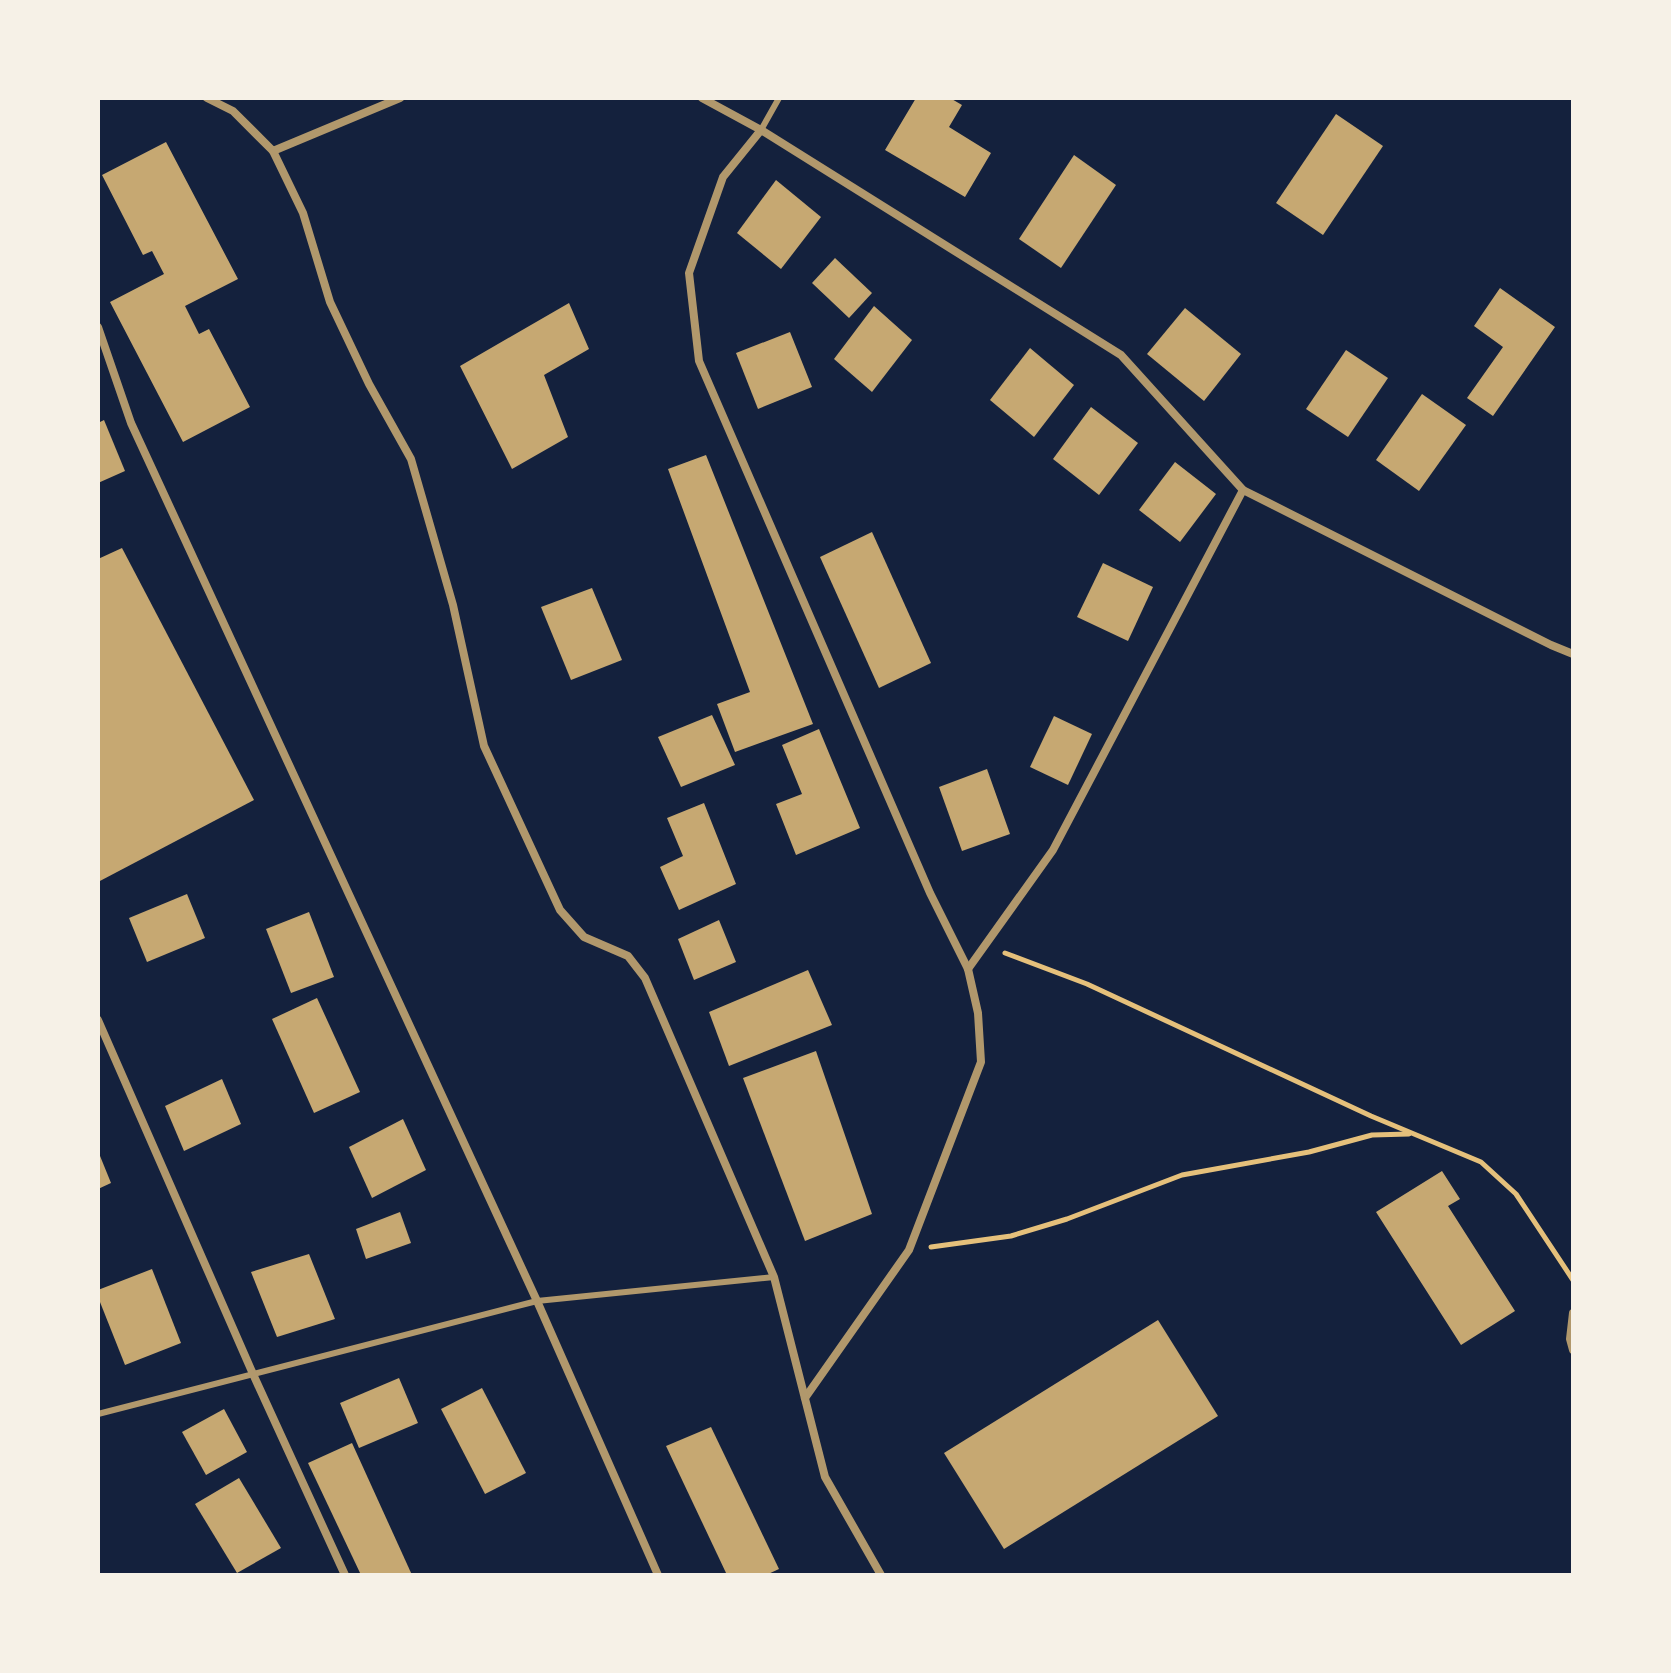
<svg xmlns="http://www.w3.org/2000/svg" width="1671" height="1673" viewBox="0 0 1671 1673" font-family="Georgia,serif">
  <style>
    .building { fill: #c6a872 }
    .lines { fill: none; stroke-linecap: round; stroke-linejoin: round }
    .path { stroke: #e5c07b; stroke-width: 5 }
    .service { stroke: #b1986c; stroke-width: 6 }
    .minor { stroke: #b1986c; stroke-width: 8 }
  </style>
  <rect width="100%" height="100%" fill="#14213d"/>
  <g class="building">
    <path d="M916,98h34l12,7 -13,22 42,26 -26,44 -80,-47z"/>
    <path d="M1336,114l47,32 -60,89 -47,-32z"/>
    <path d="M166,142l72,137 -53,27 14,28 10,-5 41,78 -67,35 -73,-140 54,-28 -12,-23 -9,4 -41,-80z"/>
    <path d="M1074,155l42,30 -55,83 -42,-29z"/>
    <path d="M776,180l45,37 -40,52 -44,-36z"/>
    <path d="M835,258l37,35 -23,25 -37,-35z"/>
    <path d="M1500,288l55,39 -62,89 -26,-18 36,-51 -29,-21z"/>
    <path d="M569,303l20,46 -45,26 24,62 -56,32 -52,-103z"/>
    <path d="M874,306l38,34 -40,52 -38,-33z"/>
    <path d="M1185,308l56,46 -37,47 -57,-47z"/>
    <path d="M790,332l22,55 -54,22 -22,-56z"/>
    <path d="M1030,348l44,37 -40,52 -44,-37z"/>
    <path d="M1346,350l42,28 -40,59 -42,-28z"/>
    <path d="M1422,394l44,31 -47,66 -43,-31z"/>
    <path d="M1091,407l47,36 -39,52 -46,-36z"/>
    <path d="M104,420l21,51 -27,12v-60z"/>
    <path d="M706,455l107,269 -78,28 -18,-48 33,-12 -82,-223z"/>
    <path d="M1175,462l41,32 -36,48 -41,-32z"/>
    <path d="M872,532l59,131 -52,25 -59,-131z"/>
    <path d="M122,548l132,252 -156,82v-323z"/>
    <path d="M1103,563l50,24 -25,54 -51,-24z"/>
    <path d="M592,588l30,72 -51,20 -30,-73z"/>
    <path d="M712,715l23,50 -54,22 -23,-50z"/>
    <path d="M1054,716l38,18 -24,51 -38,-18z"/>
    <path d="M819,729l41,99 -64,27 -20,-51 26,-10 -20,-49z"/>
    <path d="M987,769l23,65 -48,17 -23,-64z"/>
    <path d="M704,803l32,81 -57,26 -19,-43 23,-11 -16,-38z"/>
    <path d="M187,894l18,44 -58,24 -18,-44z"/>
    <path d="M309,912l25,65 -43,16 -25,-64z"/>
    <path d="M719,920l17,42 -42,18 -16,-41z"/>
    <path d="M808,970l24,55 -103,41 -20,-54z"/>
    <path d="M317,998l43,94 -46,21 -42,-94z"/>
    <path d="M816,1051l56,163 -67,27 -62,-163z"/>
    <path d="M222,1079l19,45 -57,27 -19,-45z"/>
    <path d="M403,1119l23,51 -54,28 -23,-51z"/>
    <path d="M98,1151l13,32 -13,6z"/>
    <path d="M1442,1171l18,28 -12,7 67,105 -54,34 -85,-133z"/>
    <path d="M400,1212l11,31 -45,16 -10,-30z"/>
    <path d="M309,1254l26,65 -58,18 -26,-65z"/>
    <path d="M152,1269l29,74 -56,22 -27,-68v-7z"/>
    <path d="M1158,1320l60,96 -214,133 -60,-96z"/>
    <path d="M399,1378l19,45 -59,25 -19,-45z"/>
    <path d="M482,1388l44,85 -41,21 -44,-85z"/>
    <path d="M224,1409l23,43 -41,23 -24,-43z"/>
    <path d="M711,1427l68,142 -13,6h-39l-61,-129z"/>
    <path d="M352,1443l60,132h-51l-53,-112z"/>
    <path d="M239,1478l42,70 -44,25 -42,-69z"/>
  </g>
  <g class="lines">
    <g class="path">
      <path d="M1005,953l82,31 284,132 110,46 35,32 57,86"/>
      <path d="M931,1247l80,-11 56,-17 115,-44 127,-23 63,-17 37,-1"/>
    </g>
    <g class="service">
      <path d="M761,130l18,-32"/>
      <path d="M98,1414l439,-113 237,-24"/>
    </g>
    <g class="minor">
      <path d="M207,98l26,13 40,40 127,-53"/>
      <path d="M702,98l59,32 360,225 122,135 308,155 22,9"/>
      <path d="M761,130l-38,47 -34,96 10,88 231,532 38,76 10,44 3,49 -72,188 -104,148"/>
      <path d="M273,151l30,62 27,89 39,82 42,75 42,146 31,141 76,164 24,27 44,19 17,22 129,299 51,200 56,98"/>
      <path d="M98,327l33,96 406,878 121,274"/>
      <path d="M968,969l85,-119 190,-360"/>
      <path d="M98,1020l155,354 92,201"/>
      <path d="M1573,1313l-3,26 3,11"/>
    </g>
  </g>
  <rect width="1671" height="1673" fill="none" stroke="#f6f1e7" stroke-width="200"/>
</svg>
